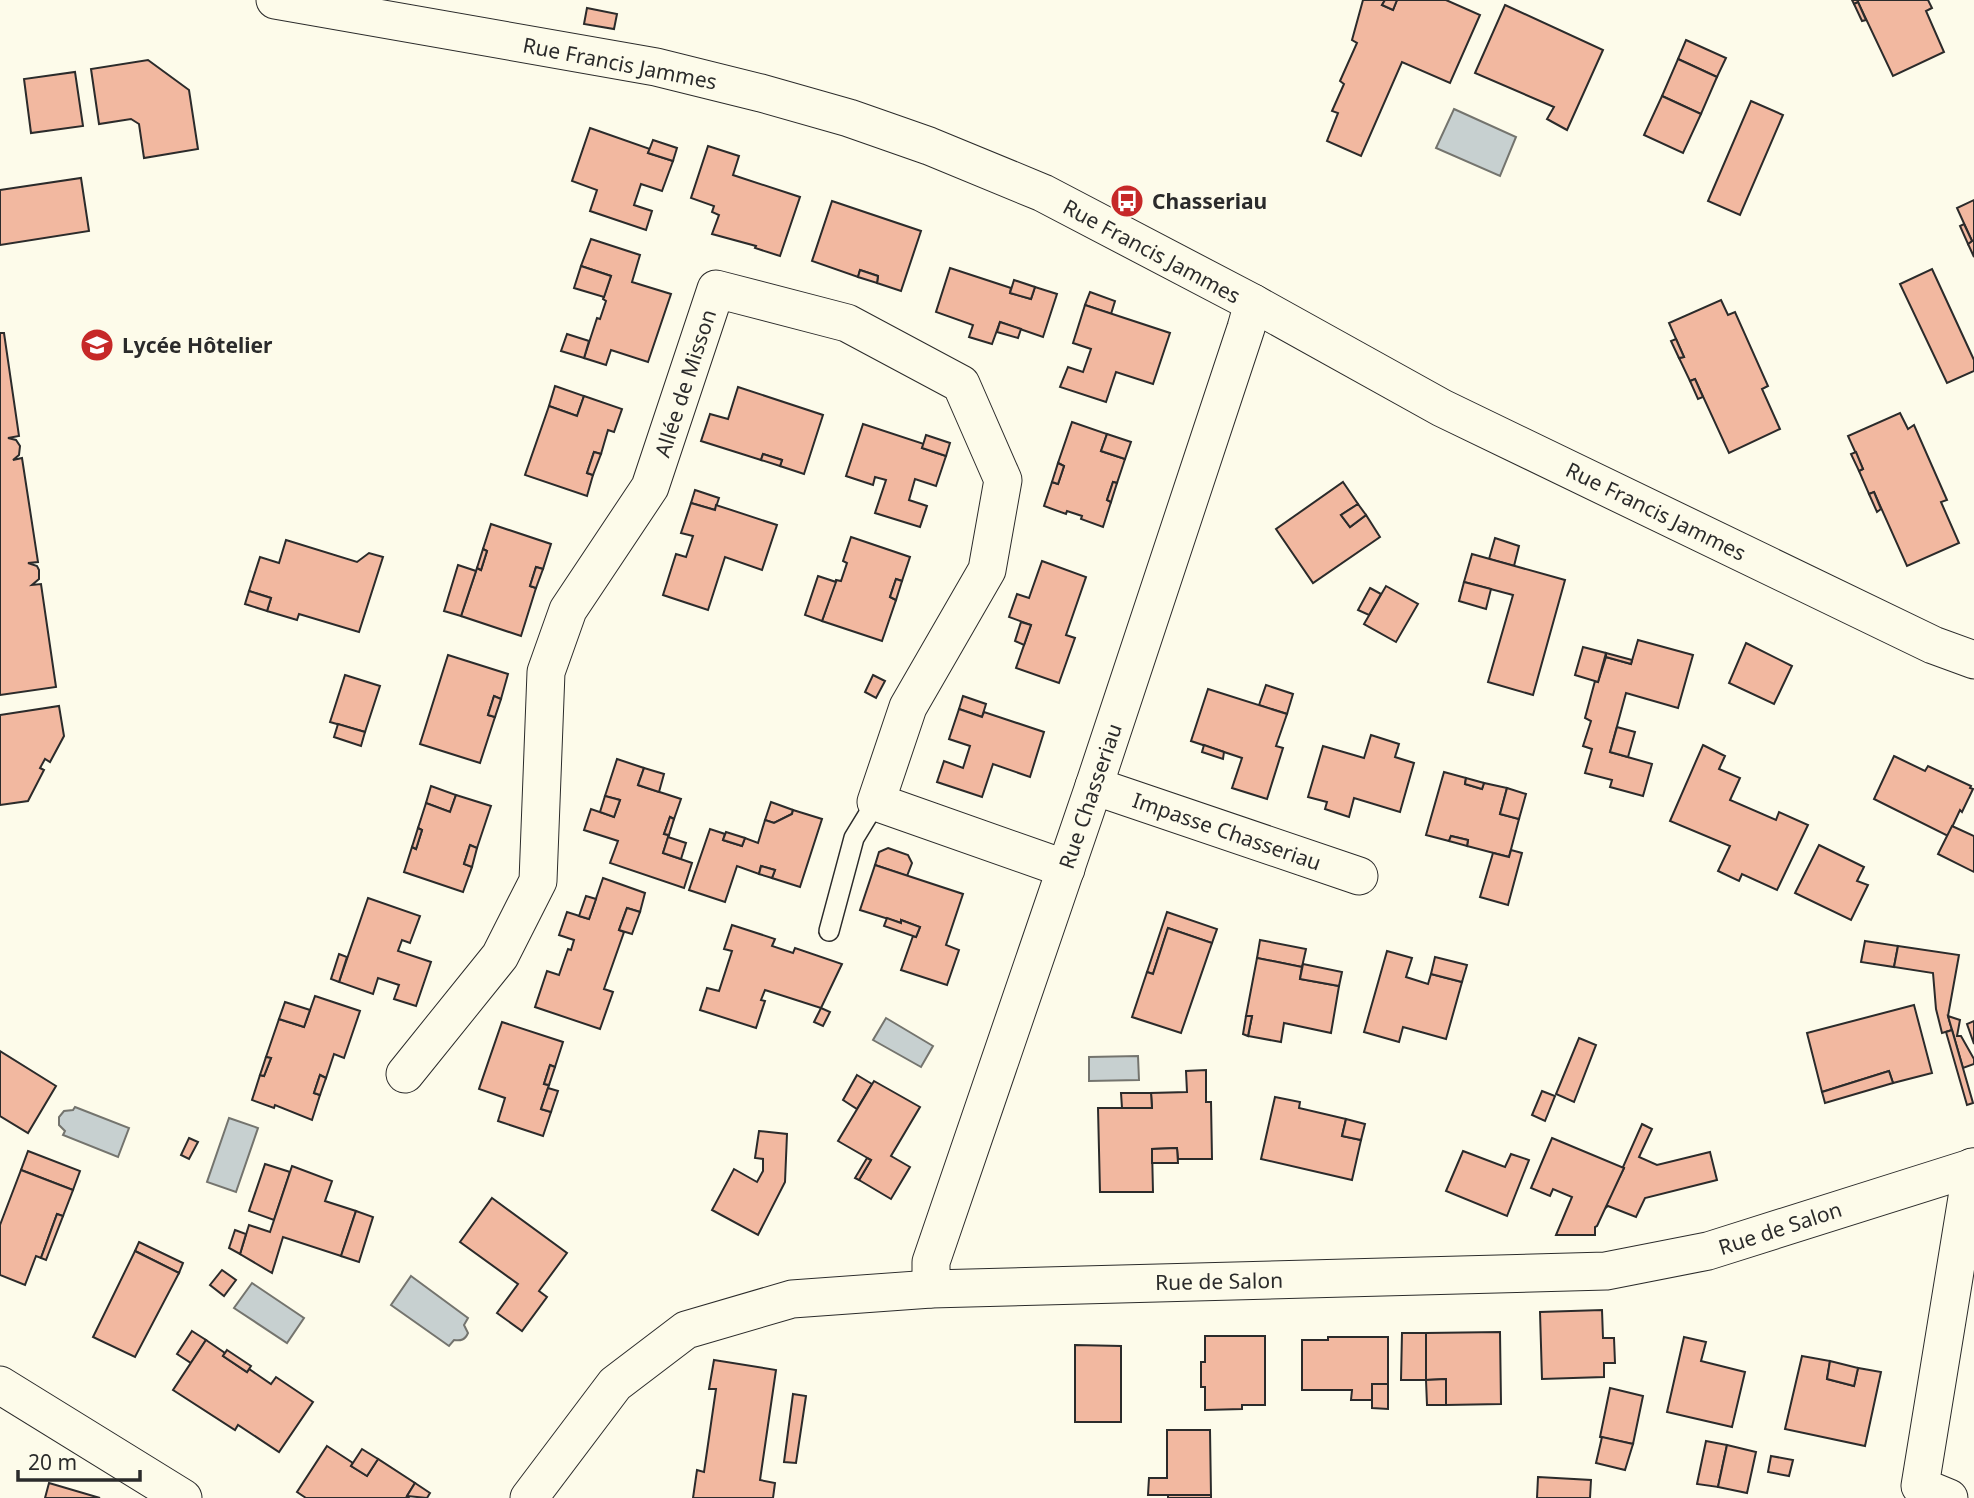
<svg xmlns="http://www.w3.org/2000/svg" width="1974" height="1498" viewBox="0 0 1974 1498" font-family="'Noto Sans',sans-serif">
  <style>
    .water { fill: #c7d0d0; stroke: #74746e; stroke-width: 2 }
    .building { fill: #f2b8a0; stroke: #2b2b2b; stroke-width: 2 }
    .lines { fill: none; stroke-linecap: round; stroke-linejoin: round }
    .lane-casing { stroke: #2b2b2b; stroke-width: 22 }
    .street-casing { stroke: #2b2b2b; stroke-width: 39 }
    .lane { stroke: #fdfbea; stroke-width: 19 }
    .street { stroke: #fdfbea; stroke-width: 37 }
    .labels { text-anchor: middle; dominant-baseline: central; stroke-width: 5; stroke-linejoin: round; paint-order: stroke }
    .street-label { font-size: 21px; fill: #2b2b2b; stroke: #fdfbea }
    .poi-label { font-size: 21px; font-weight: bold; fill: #2b2b2b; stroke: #fdfbea; text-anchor: start }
  </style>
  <rect width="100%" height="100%" fill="#fdfbea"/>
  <g class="water">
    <path d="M1454,109l62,28 -16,39 -64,-28z"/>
    <path d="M886,1018l47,28 -12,21 -48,-27z"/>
    <path d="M1138,1056l1,24 -50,1v-24z"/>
    <path d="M75,1107l54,21 -11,29 -55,-22 2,-4 -6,-6v-8l5,-6 9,-1z"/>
    <path d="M229,1118l29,10 -22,64 -29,-10z"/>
    <path d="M411,1276l57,42 -4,7 4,8c-3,7 -7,8 -14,7l-5,6 -58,-41z"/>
    <path d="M252,1283l52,35 -17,25 -53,-35z"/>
  </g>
  <g class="building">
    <path d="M1363,0h22l-3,5 11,5 4,-10h49l34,15 -30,68 -48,-21 -41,94 -34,-15 11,-28 -6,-2 12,-27 -4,-3 17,-38 -5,-3z"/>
    <path d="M1385,0h12l-4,10 -11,-5z"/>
    <path d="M1852,0h76l4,8 -6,3 18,41 -51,24 -35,-74 -4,2z"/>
    <path d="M1858,2l8,18 -4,1 -8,-17z"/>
    <path d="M1505,5l98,45 -36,80 -20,-11 7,-12 -79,-34z"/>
    <path d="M587,8l30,6 -3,15 -30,-5z"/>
    <path d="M1686,40l40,18 -9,19 -39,-18z"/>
    <path d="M1678,59l39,18 -16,37 -39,-18z"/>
    <path d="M148,60l41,30 9,59 -54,9 -5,-34 -8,-5 -32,5 -8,-55z"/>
    <path d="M75,72l8,54 -52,7 -7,-54z"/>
    <path d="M1662,96l39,18 -18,39 -39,-18z"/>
    <path d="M1751,101l32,14 -43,100 -32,-14z"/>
    <path d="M590,128l60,21 -2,4 25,8 -11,30 -21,-7 -7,21 18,6 -6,19 -56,-19 7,-21 -25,-9z"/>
    <path d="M653,140l24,8 -4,13 -25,-8z"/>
    <path d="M708,146l31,10 -6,19 67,22 -20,59 -25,-8 1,-2 -44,-12 7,-19 -7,-3 2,-6 -23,-8z"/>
    <path d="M81,178l8,53 -89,14v-55z"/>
    <path d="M1974,200v57l-6,-13 4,-3 -15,-33z"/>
    <path d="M832,201l89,30 -20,60 -24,-8 1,-7 -18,-6 -2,7 -46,-16z"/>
    <path d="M1964,224l8,17 -4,3 -8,-18z"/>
    <path d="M591,239l49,16 -8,27 39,12 -23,68 -37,-12 -5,15 -22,-7 13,-40 3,1 6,-18 -3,-2 8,-23 -30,-10z"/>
    <path d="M581,266l30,10 -7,21 -30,-9z"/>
    <path d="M950,268l61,20 -1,5 21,6 4,-12 22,7 -14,43 -43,-15 -8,22 -23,-7 4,-12 -37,-13z"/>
    <path d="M1932,269l42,91v11l-27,12 -47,-99z"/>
    <path d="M860,270l18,6 -1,7 -19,-6z"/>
    <path d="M1014,280l21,7 -4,12 -21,-6z"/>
    <path d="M1090,292l25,9 -4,13 -26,-9z"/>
    <path d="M1721,300l7,15 7,-3 33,74 -6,3 18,40 -51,24 -34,-74 -5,2 -11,-23 5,-1 -15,-34z"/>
    <path d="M1085,305l85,28 -17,51 -37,-12 -10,30 -46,-15 8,-20 15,5 8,-23 -18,-6z"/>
    <path d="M1000,322l21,7 -3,9 -21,-6z"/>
    <path d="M0,333h4l15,103 -11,2 8,2 4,6 -1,9 -6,5 9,-2 16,104 -10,1 9,3 2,4v9l-7,6 9,-1 15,103 -56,8z"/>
    <path d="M567,334l22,7 -5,17 -23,-7z"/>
    <path d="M1676,339l8,18 -5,1 -8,-17z"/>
    <path d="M1695,379l8,18 -5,2 -8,-18z"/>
    <path d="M555,386l29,10 -7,20 -28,-10z"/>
    <path d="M738,387l85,28 -19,59 -24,-8 2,-6 -19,-6 -2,6 -60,-19 9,-27 18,5z"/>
    <path d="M584,396l38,13 -8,23 -6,-2 -7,24 -7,-2 -7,21 6,2 -6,21 -62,-21 24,-69 28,10z"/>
    <path d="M1900,413l8,16 6,-4 33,75 -6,2 18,41 -52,23 -33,-74 -5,2 -10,-23 4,-2 -15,-33z"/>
    <path d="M1072,422l35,12 -6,17 24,8 -8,24 -4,-1 -6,18 4,2 -8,25 -22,-8 1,-3 -15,-5 -1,3 -22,-8 8,-24 6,2 6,-18 -6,-3z"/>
    <path d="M863,424l61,20 -2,4 24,8 -10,30 -21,-7 -6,21 18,6 -7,21 -45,-14 11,-33 -11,-3 -2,8 -27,-9z"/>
    <path d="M1107,434l24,8 -6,17 -24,-8z"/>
    <path d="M926,435l24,8 -4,13 -24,-8z"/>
    <path d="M594,452l7,2 -8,21 -6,-2z"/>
    <path d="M1856,452l7,17 -4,2 -8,-17z"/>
    <path d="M763,454l19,6 -2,6 -19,-6z"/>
    <path d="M1058,463l6,3 -6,18 -6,-2z"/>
    <path d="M1113,482l4,1 -6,19 -4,-2z"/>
    <path d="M1343,482l15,22 -17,11 9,12 16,-12 14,22 -67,46 -37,-54z"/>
    <path d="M695,490l24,8 -4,12 -24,-7z"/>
    <path d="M1874,492l7,17 -4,3 -8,-18z"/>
    <path d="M691,503l24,7 1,-5 61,20 -15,45 -37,-13 -17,53 -45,-15 13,-41 10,3 7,-21 -12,-3z"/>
    <path d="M1358,504l8,11 -16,12 -9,-12z"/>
    <path d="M491,524l60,20 -8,25 -7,-2 -6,19 6,2 -15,48 -60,-20 16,-48 4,2 6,-19 -4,-2z"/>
    <path d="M851,537l59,20 -8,24 -6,-2 -6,18 6,3 -14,41 -60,-20 14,-41 5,1 6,-18 -4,-2z"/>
    <path d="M1495,538l24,8 -5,20 -25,-7z"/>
    <path d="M286,540l71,22 12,-9 14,4 -24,75 -60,-18 -2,6 -30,-9 4,-13 -22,-7 11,-34 19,6z"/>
    <path d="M483,549l4,2 -6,19 -4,-2z"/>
    <path d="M1472,554l93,26 -32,115 -45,-13 25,-87 -49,-13z"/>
    <path d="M1042,561l44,16 -20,58 9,3 -16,45 -43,-15 15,-43 -22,-8 8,-23 12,4z"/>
    <path d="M458,565l18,6 -15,45 -17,-5z"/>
    <path d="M536,567l7,2 -7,19 -6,-2z"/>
    <path d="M818,576l18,6 -14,39 -17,-6z"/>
    <path d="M896,579l6,2 -6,19 -6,-3z"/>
    <path d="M1464,582l27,7 -5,20 -27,-8z"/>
    <path d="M1386,586l32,18 -22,38 -32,-18z"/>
    <path d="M1370,588l11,6 -12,21 -11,-5z"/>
    <path d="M249,591l22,7 -4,13 -22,-7z"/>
    <path d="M1021,622l10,3 -7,20 -9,-4z"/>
    <path d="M1638,640l55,15 -15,53 -52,-15 -16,59 42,12 -9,32 -33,-9 2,-7 -27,-7 7,-24 -9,-3 8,-25 -6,-3 10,-37 3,1 8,-25 25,7z"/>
    <path d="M1746,643l46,23 -18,38 -45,-21z"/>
    <path d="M1583,647l23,6 -8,29 -23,-7z"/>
    <path d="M1606,653l26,7 -1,4 -25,-7z"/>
    <path d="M448,655l60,19 -7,25 -7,-3 -6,19 7,2 -15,46 -60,-19z"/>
    <path d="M345,675l35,11 -15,46 -35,-10z"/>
    <path d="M873,675l12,6 -9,17 -11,-6z"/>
    <path d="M1266,685l27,9 -6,20 -28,-9z"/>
    <path d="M1208,689l79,25 -11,32 7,2 -16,51 -35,-11 10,-30 -51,-17z"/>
    <path d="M494,696l7,3 -6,18 -7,-2z"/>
    <path d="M963,696l23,8 -4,13 -23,-8z"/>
    <path d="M59,706l5,30 -14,26 -5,-3 -5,9 4,2 -16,31 -28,4v-90z"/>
    <path d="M959,709l23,8 2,-5 60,20 -14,45 -37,-13 -11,33 -45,-15 7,-21 19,7 7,-22 -21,-7z"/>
    <path d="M338,724l27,8 -4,14 -27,-9z"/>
    <path d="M1617,727l18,5 -7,25 -18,-5z"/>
    <path d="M1371,735l28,9 -4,13 19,6 -14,49 -46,-14 -5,19 -24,-8 2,-7 -19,-5 15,-51 41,12z"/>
    <path d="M1204,745l20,7 -1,7 -21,-7z"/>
    <path d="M1703,745l22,11 -6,13 21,9 -10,22 46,20 3,-8 29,13 -31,65 -35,-16 -3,7 -21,-10 12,-25 -60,-25z"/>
    <path d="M1894,756l31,15 3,-5 43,20 -1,2 3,1 -11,23 -2,-2 -12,26 -74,-37z"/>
    <path d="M617,759l27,9 -6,17 43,14 -7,20 -4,-2 -6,17 5,1 -6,18 29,10 -8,25 -74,-25 8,-22 -34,-11 7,-21 23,8 6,-17 -15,-4z"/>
    <path d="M644,768l20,6 -5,18 -21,-7z"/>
    <path d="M1444,772l22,6 -1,6 17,5 2,-6 23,5 -7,26 19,5 -10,38 -42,-11 1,-6 -17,-4 -2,5 -23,-6z"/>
    <path d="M1466,778l18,5 -2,6 -17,-5z"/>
    <path d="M431,786l25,9 -6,17 -24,-9z"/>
    <path d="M1507,788l19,6 -7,25 -19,-5z"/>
    <path d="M456,795l35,11 -14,42 -7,-3 -6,19 8,3 -9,25 -59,-20 8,-25 4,2 6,-19 -4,-2 8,-25 24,9z"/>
    <path d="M605,796l15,4 -6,17 -14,-5z"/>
    <path d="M771,802l22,8 -1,4 -18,9 -9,-3z"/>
    <path d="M793,810l29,9 -22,68 -28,-9 3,-8 -14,-4 -2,8 -22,-8 -12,36 -36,-12 21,-61 15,5 -2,6 19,6 3,-8 13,5 7,-23 9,3 18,-9z"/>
    <path d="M670,817l4,2 -5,16 -5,-1z"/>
    <path d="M1952,826l22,10v36l-36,-18z"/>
    <path d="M418,828l4,2 -6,19 -4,-2z"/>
    <path d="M726,832l19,6 -3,8 -19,-6z"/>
    <path d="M1451,836l17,4 -1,6 -18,-5z"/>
    <path d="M668,837l18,6 -5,16 -18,-6z"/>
    <path d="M470,845l7,3 -5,19 -8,-3z"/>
    <path d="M1819,845l45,22 -7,14 11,4 -17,35 -56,-27z"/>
    <path d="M888,848l20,7 4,8 -5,13 -32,-11 4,-13z"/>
    <path d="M1511,850l11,3 -14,52 -28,-8 13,-44 16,4z"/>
    <path d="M875,865l88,29 -17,51 13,5 -12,35 -46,-15 12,-34 3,1 4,-10 -19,-7v3l-41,-13z"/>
    <path d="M761,866l14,4 -3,8 -13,-4z"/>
    <path d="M603,878l42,15 -5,19 -13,-4 -8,22 5,2 -20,57 9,3 -13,37 -65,-22 12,-36 12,4 9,-26 3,1 3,-10 -15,-5 8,-23 22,7z"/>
    <path d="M586,896l10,3 -7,20 -10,-3z"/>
    <path d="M368,898l52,18 -10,27 -8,-3 -4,11 33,11 -15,44 -22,-7 5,-14 -21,-7 -5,16 -34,-12z"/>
    <path d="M627,908l13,4 -8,22 -13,-4z"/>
    <path d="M1167,912l50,17 -5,14 -44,-15 -15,46 -6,-2z"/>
    <path d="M887,918l14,5v-3l19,7 -4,10 -32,-11z"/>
    <path d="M732,925l43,14 -3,7 21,7 2,-5 47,16 -21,44 -56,-18 -4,10 4,1 -9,27 -56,-18 7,-22 12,3 13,-40 -8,-2z"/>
    <path d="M1168,928l44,15 -31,90 -49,-16 15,-45 6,2z"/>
    <path d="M1260,940l46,9 -4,18 -45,-9z"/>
    <path d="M1865,941l33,5 -4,21 -33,-5z"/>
    <path d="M1898,946l61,9 -11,61 4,14 -10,3 -6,-24 -3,-36 -39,-6z"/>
    <path d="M1387,951l25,7 -6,19 22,7 3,-10 31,8 -16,57 -43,-12 -4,15 -35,-10z"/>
    <path d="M339,954l8,3 -8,25 -8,-3z"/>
    <path d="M1435,957l32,8 -5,17 -31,-8z"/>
    <path d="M1257,958l45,9 -2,12 39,7 -8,47 -47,-10 -3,19 -33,-6 4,-20h-6z"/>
    <path d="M1303,964l39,8 -3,14 -39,-7z"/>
    <path d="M315,996l45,15 -16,47 -10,-4 -8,24 -6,-3 -6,18 6,2 -8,25 -37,-15 -1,3 -22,-8 8,-25 4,1 7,-18 -5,-1 13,-38 25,8z"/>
    <path d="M285,1002l25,8 -6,17 -25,-8z"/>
    <path d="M1914,1005l18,68 -39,10 -4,-12 -67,21 -15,-59z"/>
    <path d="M821,1008l9,4 -7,14 -9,-4z"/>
    <path d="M1246,1016h6l-4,20 -5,-2z"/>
    <path d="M1948,1016l12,4 -3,16h4l13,23v5l-11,4z"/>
    <path d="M1974,1021v23l-7,-20z"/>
    <path d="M502,1022l61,20 -8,25 -5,-2 -6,19 5,1 -8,24 10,3 -8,24 -45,-15 7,-23 -26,-9z"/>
    <path d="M1952,1030l21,73 -6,2 -21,-73z"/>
    <path d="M1579,1038l17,7 -22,57 -18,-8z"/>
    <path d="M0,1051l56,35 -28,47 -28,-17z"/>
    <path d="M266,1057l5,1 -7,18 -4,-1z"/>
    <path d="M550,1065l5,2 -6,18 -5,-1z"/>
    <path d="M1206,1070v32h5l1,57h-34l-1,-11 -25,1 1,43h-53l-2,-84h54l-1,-15 36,-1 -1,-21z"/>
    <path d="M1889,1071l4,12 -68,20 -3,-11z"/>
    <path d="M320,1075l6,3 -6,17 -6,-2z"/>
    <path d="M857,1075l15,9 -15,25 -14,-9z"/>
    <path d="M874,1081l46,26 -29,49 19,11 -19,32 -32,-19 12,-20 -33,-19z"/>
    <path d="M548,1088l10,3 -7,21 -10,-3z"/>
    <path d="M1542,1091l13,5 -10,25 -13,-6z"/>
    <path d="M1121,1093h30l1,15h-30z"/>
    <path d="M1275,1097l25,5 -1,6 47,11 -4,17 19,4 -9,40 -91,-21z"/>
    <path d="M1346,1119l19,5 -4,16 -19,-4z"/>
    <path d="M1642,1124l10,5 -13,28 18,8 53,-13 7,28 -72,18 -9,19 -28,-11 -5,4 21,-42 -1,-1z"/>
    <path d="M759,1131l28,3 -2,48 -27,53 -46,-25 22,-41 23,13 6,-11v-12l-8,-1z"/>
    <path d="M189,1138l9,4 -9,17 -8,-4z"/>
    <path d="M1552,1138l72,30 -27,58 -2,1v8h-39l16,-38 -19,-8 -3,7 -19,-8z"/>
    <path d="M1177,1148l1,15h-26v-14z"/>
    <path d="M28,1151l52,20 -7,19 -52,-20z"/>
    <path d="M1463,1151l42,16 6,-13 18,6 -22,56 -61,-25z"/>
    <path d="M867,1158l4,2 -12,20 -4,-2z"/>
    <path d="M265,1164l25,8 -16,48 -25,-9z"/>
    <path d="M292,1166l40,15 -7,20 31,10 -15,45 -58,-19 -11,36 -32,-19 9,-29 21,7z"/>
    <path d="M21,1170l52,20 -10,26 -6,-2 -16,44 -5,-2 -11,29 -25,-10v-50z"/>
    <path d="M492,1198l75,55 -28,38 8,6 -25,34 -25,-18 21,-29 -58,-42z"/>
    <path d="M356,1211l17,6 -14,45 -18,-6z"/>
    <path d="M57,1214l6,2 -17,44 -5,-2z"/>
    <path d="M235,1230l11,4 -6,20 -11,-6z"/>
    <path d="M139,1242l44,21 -4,10 -44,-22z"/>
    <path d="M135,1251l44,22 -44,84 -42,-20z"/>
    <path d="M222,1270l14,10 -12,16 -14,-11z"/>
    <path d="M1602,1310l1,28h11l1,25h-11v14l-62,2 -2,-67z"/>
    <path d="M192,1331l14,9 -15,23 -14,-9z"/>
    <path d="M1500,1332l1,72 -55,1v-26l-20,1v-47z"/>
    <path d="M1402,1333h24v47h-25z"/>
    <path d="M1205,1336h60v69h-23v4l-37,1v-23h-4v-25h4z"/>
    <path d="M1328,1337h60v47h-16v16h-21l1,-10h-50v-50h26z"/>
    <path d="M1684,1337l22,5 -5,19 44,11 -13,55 -65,-15z"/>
    <path d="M206,1340l19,13 -2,3 24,16 2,-3 22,15 5,-7 37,25 -34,50 -41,-27 -3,5 -62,-40z"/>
    <path d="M1075,1345l46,1v76h-46z"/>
    <path d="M227,1350l24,16 -4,6 -24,-16z"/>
    <path d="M1802,1356l28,5 -3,18 27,7 4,-18 23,4 -16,74 -80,-17z"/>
    <path d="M714,1360l62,10 -16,110 15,3 -2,15h-80l4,-28 7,2 12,-83h-7z"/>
    <path d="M1830,1361l28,7 -4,18 -27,-7z"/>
    <path d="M1446,1379v26h-19l-1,-25z"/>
    <path d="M1372,1384h16v25l-16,-1z"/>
    <path d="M1610,1388l33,8 -10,48 -33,-7z"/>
    <path d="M793,1394l13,2 -10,67 -12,-1z"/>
    <path d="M1167,1430h43l1,65h-63l1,-17h18z"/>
    <path d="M1602,1437l31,7 -8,26 -29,-7z"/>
    <path d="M1706,1441l21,4 -9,42 -21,-3z"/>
    <path d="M1727,1445l29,7 -9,41 -29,-6z"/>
    <path d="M327,1446l26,17 -2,3 16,10 11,-17 37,24 -8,13 2,2h-103l-9,-6z"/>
    <path d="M362,1449l16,10 -11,17 -16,-10z"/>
    <path d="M1771,1456l22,4 -4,16 -21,-4z"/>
    <path d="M1538,1477l53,3 -1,18h-53z"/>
    <path d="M49,1483l51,15h-55z"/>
    <path d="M415,1483l15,10 -3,5 -20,-2z"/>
    <rect x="1168" y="1495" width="43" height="3"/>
  </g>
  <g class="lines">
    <defs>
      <path id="lane" d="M829,931l25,-93 22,-36"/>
      <g id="street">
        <path d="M275,0l381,67 105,26 88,25 80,28 114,47 210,110 189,105 491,237 41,15"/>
        <path d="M1094,786l265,90"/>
        <path d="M405,1074l95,-118 38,-75 8,-209 22,-62 82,-123 66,-198 131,34 114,61 42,96 -16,90 -79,137 -32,95 190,67"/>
        <path d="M931,1289v-27l163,-476 152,-458 7,-25"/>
        <path d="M0,1385l183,113"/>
        <path d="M529,1498l86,-114 71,-54 106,-31 139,-10 675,-18 102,-20 266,-84"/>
        <path d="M1949,1498l-29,-12 52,-319"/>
      </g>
    </defs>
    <use href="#lane" class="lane-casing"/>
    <use href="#street" class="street-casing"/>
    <use href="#lane" class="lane"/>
    <use href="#street" class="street"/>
  </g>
  <defs>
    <symbol id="bus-disc" viewBox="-11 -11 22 22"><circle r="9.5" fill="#c62828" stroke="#fdfbea"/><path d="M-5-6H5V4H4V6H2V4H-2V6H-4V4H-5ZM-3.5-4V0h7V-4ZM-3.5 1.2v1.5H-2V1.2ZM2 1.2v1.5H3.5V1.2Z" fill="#fff"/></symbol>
    <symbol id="school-disc" viewBox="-11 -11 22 22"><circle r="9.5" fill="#c62828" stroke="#fdfbea"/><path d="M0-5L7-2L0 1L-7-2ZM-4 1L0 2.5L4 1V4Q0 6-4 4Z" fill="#fff"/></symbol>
  </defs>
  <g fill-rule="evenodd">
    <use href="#bus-disc" x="1108" y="182" width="38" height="38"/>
    <use href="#school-disc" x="78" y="326" width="38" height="38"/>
  </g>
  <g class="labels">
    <g class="street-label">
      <text transform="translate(620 63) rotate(11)">Rue Francis Jammes</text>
      <text transform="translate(1152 251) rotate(28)">Rue Francis Jammes</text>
      <text transform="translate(685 383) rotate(-72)">Allée de Misson</text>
      <text transform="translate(1656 511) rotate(26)">Rue Francis Jammes</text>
      <text transform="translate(1090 796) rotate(-71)">Rue Chasseriau</text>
      <text transform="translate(1227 831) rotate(19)">Impasse Chasseriau</text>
      <text transform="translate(1780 1228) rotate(-18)">Rue de Salon</text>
      <text transform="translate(1219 1281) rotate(-1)">Rue de Salon</text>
    </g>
    <g class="poi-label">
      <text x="1152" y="201">Chasseriau</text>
      <text x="122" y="345">Lycée Hôtelier</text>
    </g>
  </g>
  <path d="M18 1470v10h122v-10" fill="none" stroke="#2b2b2b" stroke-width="3.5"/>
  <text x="28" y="1470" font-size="21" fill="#2b2b2b" stroke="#fdfbea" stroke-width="5" paint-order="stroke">20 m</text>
</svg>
